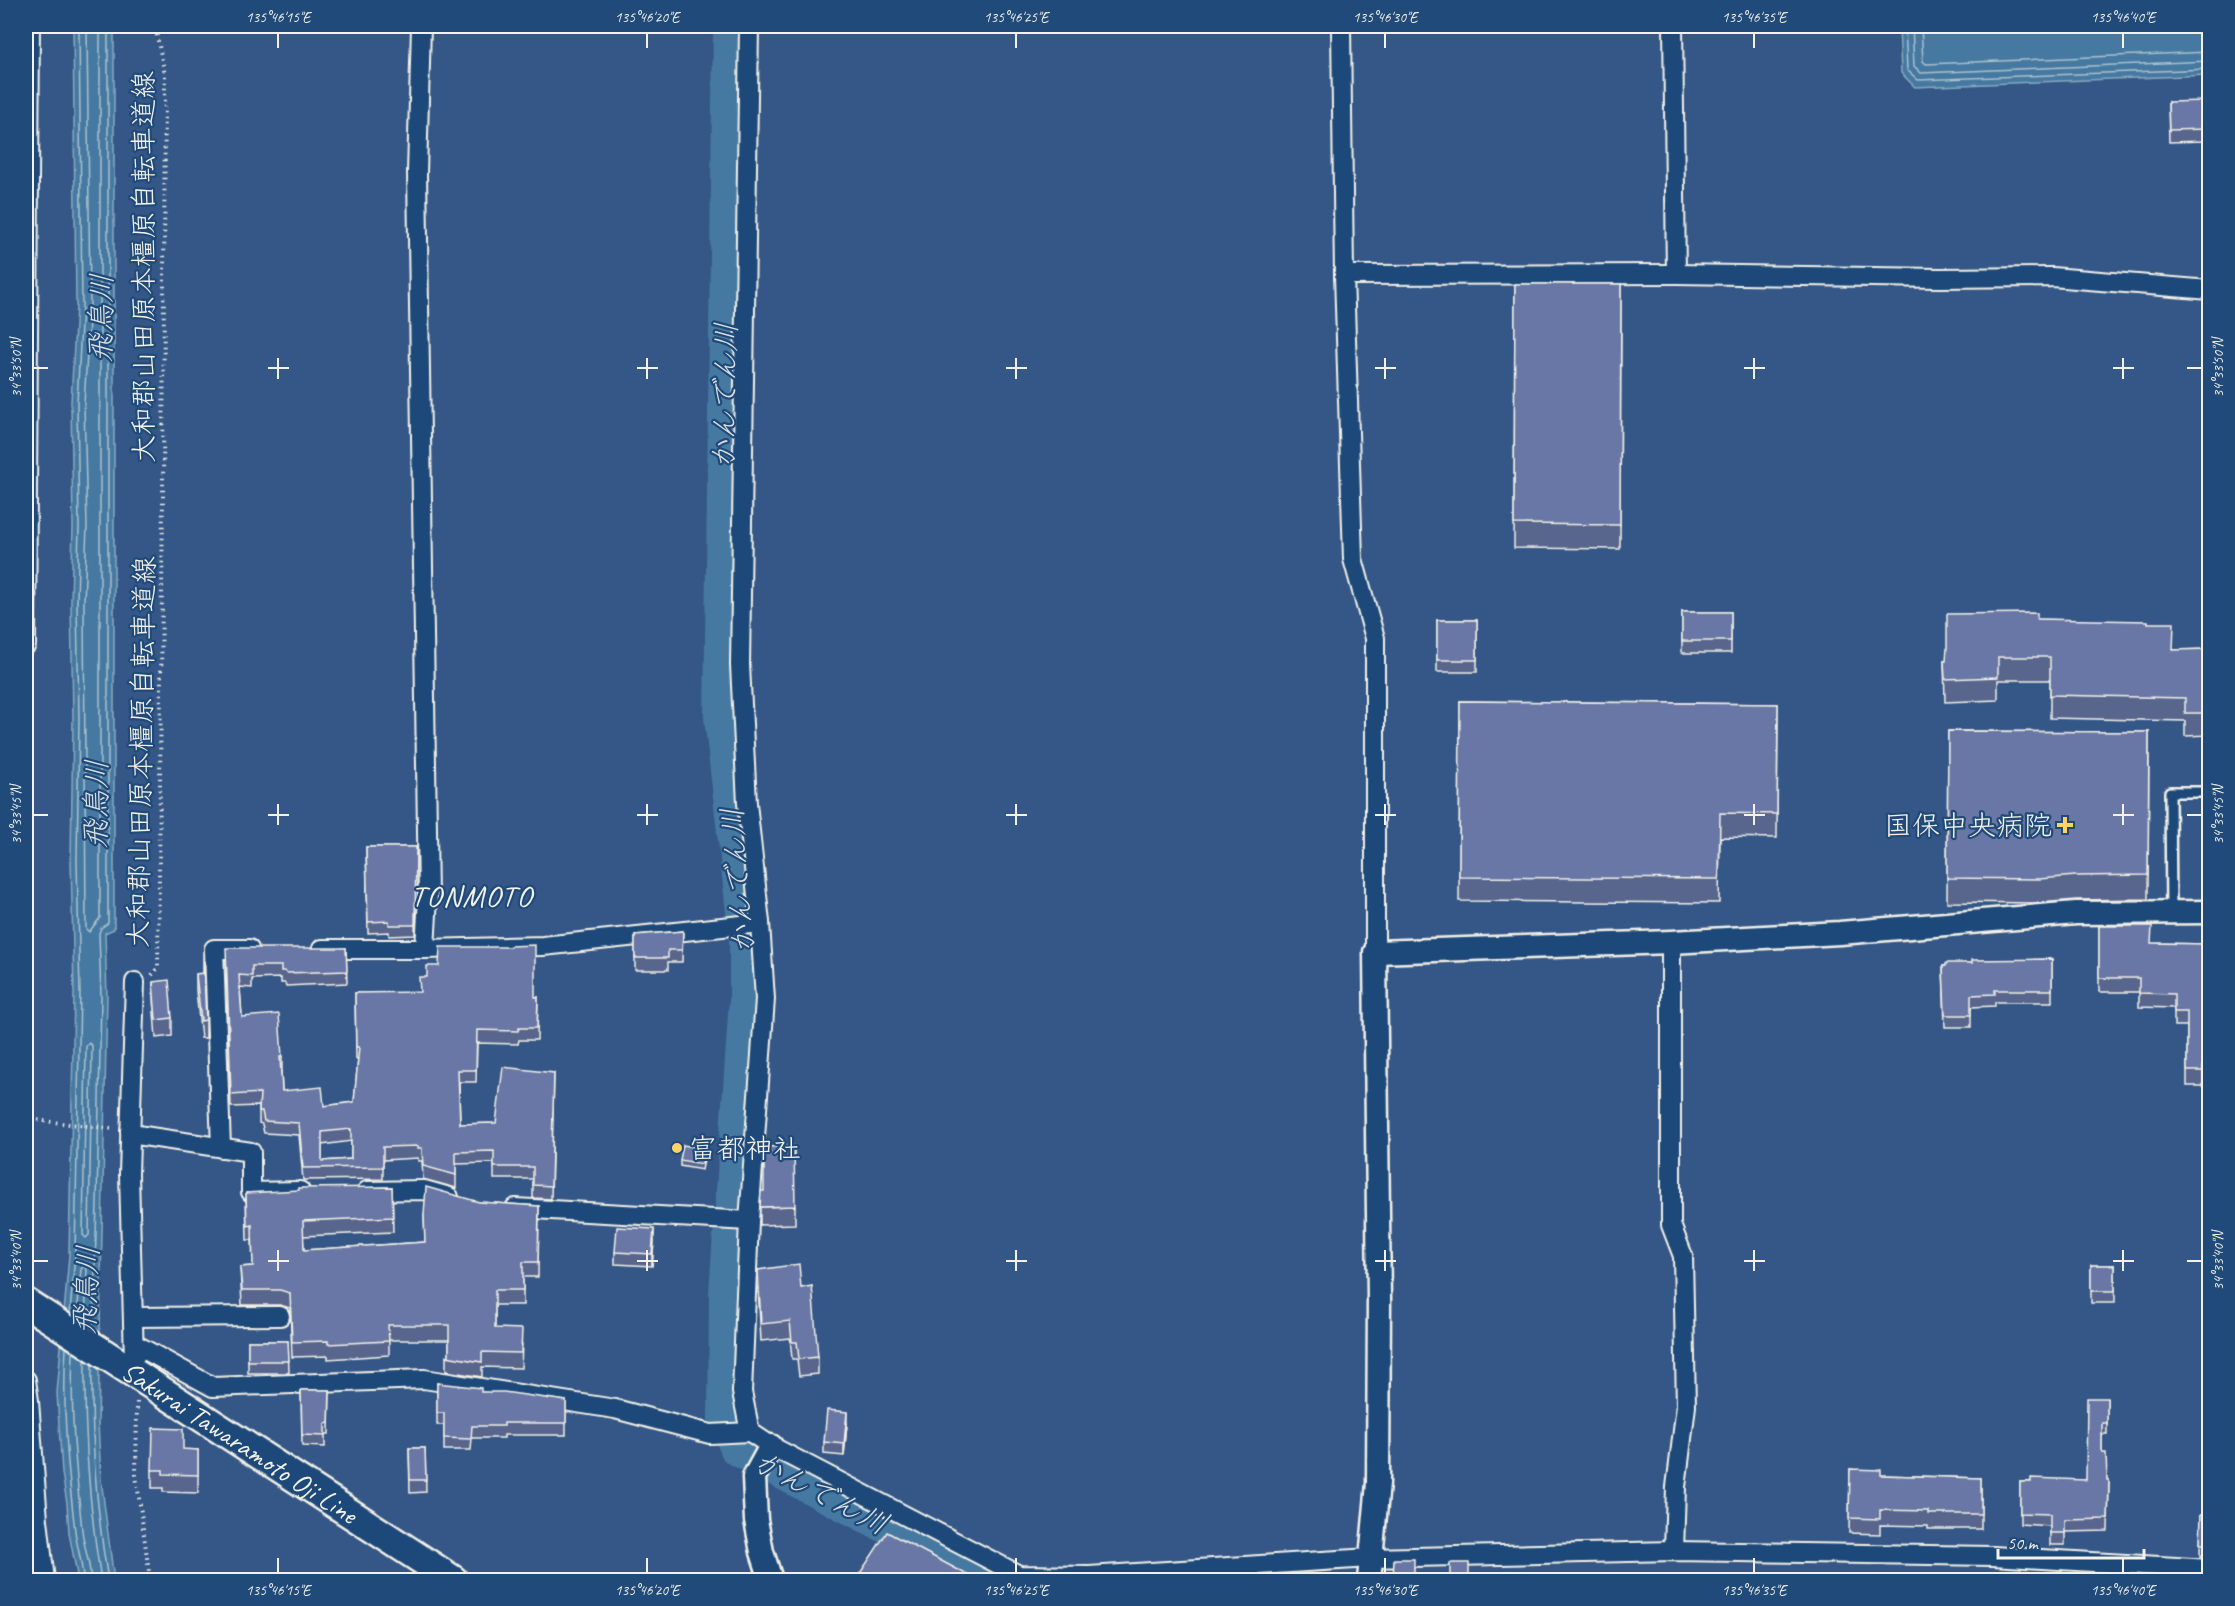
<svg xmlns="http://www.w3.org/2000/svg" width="2235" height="1606" viewBox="0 0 2235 1606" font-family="Caveat,'Klee One',sans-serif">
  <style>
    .water { fill: #4479a2; stroke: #8aa9be; stroke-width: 1.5 }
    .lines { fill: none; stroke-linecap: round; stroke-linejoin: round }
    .shore { stroke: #aec1cc; stroke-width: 1.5 }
    .river { stroke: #4479a2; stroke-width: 34 }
    .service-casing { stroke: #f4f1e8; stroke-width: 14 }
    .minor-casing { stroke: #f4f1e8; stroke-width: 22 }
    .tertiary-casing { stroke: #f4f1e8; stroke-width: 27 }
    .primary-casing { stroke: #f4f1e8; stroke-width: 33 }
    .path { stroke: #f4f1e8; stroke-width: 4; stroke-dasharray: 1.5 4.5; stroke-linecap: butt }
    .service { stroke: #1f4a7a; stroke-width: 9 }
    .minor { stroke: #1f4a7a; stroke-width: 18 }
    .tertiary { stroke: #1f4a7a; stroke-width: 22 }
    .primary { stroke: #1f4a7a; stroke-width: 28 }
    .wall { fill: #59668e; stroke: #f4f1e8; stroke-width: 1.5; fill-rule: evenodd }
    .shaded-wall { fill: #485374; stroke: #f4f1e8; stroke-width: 1.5 }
    .building { fill: #6777a5; stroke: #f4f1e8; stroke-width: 1.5; fill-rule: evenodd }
    .ticks { fill: none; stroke: #f4f1e8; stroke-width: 2 }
    .poi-dot { fill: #ffd166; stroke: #1f4a7a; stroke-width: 2 }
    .labels { text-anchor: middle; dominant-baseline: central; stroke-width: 4.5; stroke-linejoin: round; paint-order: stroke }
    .street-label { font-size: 28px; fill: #f4f1e8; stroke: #1f4a7a }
    .poi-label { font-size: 28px; fill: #f4f1e8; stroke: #1f4a7a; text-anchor: end }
    .water-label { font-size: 30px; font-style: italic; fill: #dadfde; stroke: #1f4a7a }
    .neighbourhood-label { font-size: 30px; letter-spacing: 1.5px; fill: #f4f1e8; stroke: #1f4a7a }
    .neatline { fill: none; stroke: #f4f1e8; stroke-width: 2 }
    .ticks-label { font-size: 15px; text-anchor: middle; fill: #f4f1e8 }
  </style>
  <rect width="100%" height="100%" fill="#345787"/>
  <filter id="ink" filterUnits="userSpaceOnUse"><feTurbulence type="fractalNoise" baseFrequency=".0167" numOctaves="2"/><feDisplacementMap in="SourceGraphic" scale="12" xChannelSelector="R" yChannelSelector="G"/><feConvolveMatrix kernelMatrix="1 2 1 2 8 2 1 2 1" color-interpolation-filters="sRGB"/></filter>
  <g filter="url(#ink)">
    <g class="water">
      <path d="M73,26h41v903l-9,4 2,64 -9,426 3,56 13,101h-36l-9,-47 -2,-30 -5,-30 -5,-80 12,-138 5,-262 -3,-132 2,-142 -2,-117 2,-76 -2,-123 5,-98z"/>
      <path d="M1899,26h310v49l-294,12 -14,-14z"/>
    </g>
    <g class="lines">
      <g class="shore">
        <path d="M87,26l3,279 -6,99 3,122 -3,76 2,327 3,3 11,-14v-892"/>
        <path d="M1905,26l2,44 11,10 292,-11"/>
        <path d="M1912,26l2,40 7,7 289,-12"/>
        <path d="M1921,26l2,35 3,3 284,-12"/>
        <path d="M89,1043l3,3 -3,189 -3,3 -3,-3 3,-189z"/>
        <path d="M70,1312l5,-57 5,-262 -3,-132 2,-142 -2,-117 2,-76 -2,-122 5,-99 -3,-279"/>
        <path d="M77,1317l4,-48 3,-3 3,3 -2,54"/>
        <path d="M93,1328l4,-124 4,-207 -2,-64 2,-5 7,-5v-897"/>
        <path d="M66,1348c-4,62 2,122 9,183 2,17 8,33 8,49"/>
        <path d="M73,1353c-3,59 3,117 9,177 2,17 8,33 9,50"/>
        <path d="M85,1360c-1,74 4,147 16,220"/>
        <path d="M92,1365c-1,73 4,144 16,215"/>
      </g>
      <path class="river" d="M730,26l-9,691 25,221v62l-20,293 -1,126 12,30 253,131"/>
      <defs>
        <path id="service" d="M2171,913l-1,-121h40"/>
        <g id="minor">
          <path d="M421,26l-4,147 11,723 -3,53"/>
          <path d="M749,26l-9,639 7,138 13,120 5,76 -16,222 -7,171 8,40 21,14 248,129 70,1 281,-18 304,-7 319,5 217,13"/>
          <path d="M1341,26l3,249 9,284 22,79v314"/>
          <path d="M1673,26l3,248"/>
          <path d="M1344,275l332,-1 264,4 112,-1 158,13"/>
          <path d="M26,645l4,-619"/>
          <path d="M1671,942v283l12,31 3,150 -10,81 -2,64"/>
          <path d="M322,949h103l118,-3 217,-23"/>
          <path d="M130,1131l7,4 114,17v40l49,-1"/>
          <path d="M221,1148l-7,-199h35"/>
          <path d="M367,1191l57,-1 25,7"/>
          <path d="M515,1208l234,13"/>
          <path d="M134,1317l146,-1"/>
          <path d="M140,1347l73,40 211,-8 191,30 95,25 40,-2"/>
          <path d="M134,1360l-5,-186 6,-192"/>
          <path d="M26,1380l3,21 9,119 7,60"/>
        </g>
        <g id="tertiary">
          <path d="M771,1446l-17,31 2,43 6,32 9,28"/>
          <path d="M1369,1580l9,-97 1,-183 -4,-348 296,-10 169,-9 236,-20 134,-1"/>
        </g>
        <g id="primary">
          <path id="s1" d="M26,1303l427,277"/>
        </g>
      </defs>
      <use href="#service" class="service-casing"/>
      <use href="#minor" class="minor-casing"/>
      <use href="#tertiary" class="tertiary-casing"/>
      <use href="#primary" class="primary-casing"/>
      <g class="path">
        <path d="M152,975l6,-7 5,-469 2,-424 -10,-49"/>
        <path d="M26,1119l88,10"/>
        <path d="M137,1402l-1,73 14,105"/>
      </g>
      <use href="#service" class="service"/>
      <use href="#minor" class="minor"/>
      <use href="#tertiary" class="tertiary"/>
      <use href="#primary" class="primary"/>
    </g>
    <g class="wall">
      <path d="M2168,102l38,27v12l-37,1z"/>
      <path d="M1515,284h106l-1,265 -106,-1z"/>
      <rect x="1682" y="612" width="49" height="41"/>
      <path d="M2037,619l111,4 26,27 36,-1v86l-25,1v-15l-135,-3v-38h-52v20l-53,2 -1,-41h2z"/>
      <rect x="1437" y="620" width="40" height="52"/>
      <path d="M1460,701l318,3 -1,134 -57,-1 -1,66 -260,-2z"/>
      <path d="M1948,731l201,1 -1,167 -72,1 -37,3 -92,-1z"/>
      <path d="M366,847h50l-1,88 -26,1v-4l-21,1z"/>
      <path d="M2099,926l52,17 58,1 -1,119h-5v23h-16v-60h-13v-18l-35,-1v-15h-40z"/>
      <path d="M683,931l-1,31h-14v8h-33v-35z"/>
      <path d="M346,948l1,35 -61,3 -1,-3h-4v-5l-29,1v9l-12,-1 2,30 40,40v12h-1l1,22 42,15 30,-4 4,-43h-2l-1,-66 183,4 -1,43h-18l-1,4 -41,-1 -1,39h-17l1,42 36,-1 58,-50 -3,126 -18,-1v-19h-39v-16l-38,1v24l-33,-9 -1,-18h-4v-3l-35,2v19l-80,1 -4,-45 -35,-2 -2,-9 -3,-1v-17l-28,1 -5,-147zM351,1141v18l-29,2v-16z"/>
      <path d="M2052,959v43h-57v4l-24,1v20h-26l-2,-61 29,-3z"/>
      <path d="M196,974l10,46v18h-5l-5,-47z"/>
      <path d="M153,982l19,36v18l-16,2 -3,-38z"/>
      <path d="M705,1155l-3,15 -22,-4v-6z"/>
      <path d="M392,1187l1,45 -90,4 1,14 121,-8 -1,-27 55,-13 60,4 -1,71h-15v28h-28v23l27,16 -1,24 -39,-1v10l-36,-6v-15h3v-16h-60v15l-61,4v-3l-36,1 -2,-49 -10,-3h-38l-2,-38 13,-1 -1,-26h-5l-1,-47z"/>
      <path d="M795,1206v18l-35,1v-18z"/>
      <path d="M654,1241l-2,25 -37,-2v-12z"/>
      <rect x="2091" y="1265" width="24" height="38"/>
      <path d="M758,1270l43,18 17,69v17l-19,2 -2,-17h-5l-2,-21 -29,3 -3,-54z"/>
      <path d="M248,1341h40l1,32h-41z"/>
      <path d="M437,1383l44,9 85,9v34h-62v3h-32l-1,12h-27v-25h-7z"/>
      <path d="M301,1390h29l-1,44h-4v13l-23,-1z"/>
      <path d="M2107,1398v36h-5v19l5,27h2l-1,51 -43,1v13h-15v-19l-30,-2v-42l66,-2z"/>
      <path d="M847,1424l-3,32 -20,-2v-12z"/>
      <path d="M409,1448h16l1,44 -16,1z"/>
      <path d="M183,1450h15v43l-35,-1v-4h-11v-18z"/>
      <path d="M1850,1469l31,6 100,3v51h-53v-3l-48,-1v9l-31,-1z"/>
      <path d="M2201,1514h9v42h-10z"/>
    </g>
    <g class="shaded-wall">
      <path d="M654,1229v12l-2,25v-12z"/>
      <path d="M847,1412v12l-3,32v-12z"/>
    </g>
    <g class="building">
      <path d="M2205,101l1,28 -37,1 -1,-28z"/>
      <path d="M1515,284h106l-1,241 -106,-1z"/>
      <rect x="1682" y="612" width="49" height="29"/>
      <path d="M2037,613v6l111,2v2h26l-1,27 37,-1v64h-25v-15l-135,-3v-38h-52v20l-53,2 -1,-18h2l1,-14v-33z"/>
      <rect x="1437" y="620" width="40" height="40"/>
      <path d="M1460,701l318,3 -1,110 -57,-1 -1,66 -260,-2z"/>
      <path d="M1948,731l201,1 -1,143 -72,1 -37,3 -92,-1z"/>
      <path d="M366,847h50l-1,78h-26v-4l-21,1z"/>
      <path d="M2099,926h53l-1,17 58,1 -1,104h-5v23h-16v-59h-13v-18l-35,-1v-15h-40z"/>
      <path d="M683,931l-1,19h-14v8h-33v-23z"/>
      <path d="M535,945v52h3l-1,31h-18l-1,3 -41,-1 -1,40h-18l2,54 36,-1 7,-56 51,6 -3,113 -18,-1v-18h-39v-16l-38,1v23l-33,-9 -1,-18h-4v-2l-35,1v20l-80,1 -4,-45 -35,-2 -2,-10h-3l1,-18 -29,2 -5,-147h120l1,23 -61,2 -1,-2h-4v-5h-29v10l-13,-1 3,42 37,-3 3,43h-2l2,34 40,-4 2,19 30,-4 5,-55h-3l-1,-54 65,-1 -1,-15h8v-11h12l1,-19h70v-1zM351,1129v30l-29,2v-29z"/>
      <path d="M203,951l3,69 -5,1 -5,-47 7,-1z"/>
      <path d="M2052,959v31h-57v4l-24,1v20h-26l-2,-49h3v-3h26v-3z"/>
      <path d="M169,980l3,38 -16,2 -3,-38z"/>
      <path d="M683,1145l22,4 -3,15 -22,-4z"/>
      <path d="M794,1146l1,60 -35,1 1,-16h3v-44z"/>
      <path d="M392,1187l1,30 -90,4 1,29 121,-8 -1,-27 2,-28 53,15 60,4 -1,56h-15v28h-28v38l27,1 -1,24 -39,-1v10l-36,-6h3v-31h-61l1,16 -61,3v-3l-36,1 -2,-49 -10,-3h-38l-2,-23 13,-1 -1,-41 -5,1 -1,-33 53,-3v-2z"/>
      <path d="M617,1227l37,2 -2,25 -37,-2z"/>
      <path d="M799,1264l2,24 11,-2 6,71 -19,2 -2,-17h-5l-2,-21 -29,3 -3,-54z"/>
      <rect x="2091" y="1265" width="24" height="26"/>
      <path d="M248,1341h40l1,20h-41z"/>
      <path d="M437,1383l44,5v4h23l62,9v22h-62v3h-32l-1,13 -27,-1v-25h-7z"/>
      <path d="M301,1390h29l-1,33 -4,1v12l-23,-1z"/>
      <path d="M2087,1398h20v25h-5v30h4l1,27h2l-1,39 -43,1v13h-15v-19l-30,-1v-31h11v-4l55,2z"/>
      <path d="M827,1410l20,2 -3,32 -20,-2z"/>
      <path d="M153,1428l30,1v20l15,1v25l-35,-1v-4h-11z"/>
      <path d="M409,1448h16l1,32h-16z"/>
      <path d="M1850,1469l31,1v5l100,3v36h-53v-3l-48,-1v9l-31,-1z"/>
      <path d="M2201,1514h9v30h-10z"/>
      <path d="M887,1532l92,49h-124z"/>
      <path d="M1394,1559h20v22h-21z"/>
      <rect x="1450" y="1563" width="19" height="18"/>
      <path d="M2008,1573l20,2v3l23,3h-43z"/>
    </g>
  </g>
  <path class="ticks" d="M278,33v15M647,33v15M1016,33v15M1385,33v15M1754,33v15M2123,33v15M278,358v21M647,358v21M1016,358v21M1385,358v21M1754,358v21M2123,358v21M33,368h15M268,368h21M637,368h21M1006,368h21M1375,368h21M1744,368h21M2113,368h21M2187,368h15M278,804v21M647,804v21M1016,804v21M1385,804v21M1754,804v21M2123,804v21M33,815h15M268,815h21M637,815h21M1006,815h21M1375,815h21M1744,815h21M2113,815h21M2187,815h15M278,1250v21M647,1250v21M1016,1250v21M1385,1250v21M1754,1250v21M2123,1250v21M33,1261h15M268,1261h21M637,1261h21M1006,1261h21M1375,1261h21M1744,1261h21M2113,1261h21M2187,1261h15M278,1558v15M647,1558v15M1016,1558v15M1385,1558v15M1754,1558v15M2123,1558v15"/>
  <g class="poi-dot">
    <path d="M2062 816h6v6h6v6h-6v6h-6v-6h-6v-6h6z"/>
    <circle cx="677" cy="1148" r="6"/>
  </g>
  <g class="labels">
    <g class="street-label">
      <text transform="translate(143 267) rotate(-90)">大和郡山田原本橿原自転車道線</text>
      <text transform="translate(141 752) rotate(-89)">大和郡山田原本橿原自転車道線</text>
      <text stroke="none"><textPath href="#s1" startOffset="255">Sakurai Tawaramoto Oji Line</textPath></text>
    </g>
    <g class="poi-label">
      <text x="2052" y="825">国保中央病院</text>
      <text x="689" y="1148" text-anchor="start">富都神社</text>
    </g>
    <g class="water-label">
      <text transform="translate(101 318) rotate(-89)">飛鳥川</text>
      <text transform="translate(725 396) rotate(-89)">かんでん川</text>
      <text transform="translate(96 804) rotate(-89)">飛鳥川</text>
      <text transform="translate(738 881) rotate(-95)">かんでん川</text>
      <text transform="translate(86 1290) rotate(-87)">飛鳥川</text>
      <text transform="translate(821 1493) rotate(27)">かんでん川</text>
    </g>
    <g class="neighbourhood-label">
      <text x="472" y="896">TONMOTO</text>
    </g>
  </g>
  <rect width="2235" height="1606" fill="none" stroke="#1f4a7a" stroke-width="66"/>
  <path d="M1998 1549v9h146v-9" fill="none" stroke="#f4f1e8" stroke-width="3"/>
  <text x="2007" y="1549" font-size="18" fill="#f4f1e8" stroke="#1f4a7a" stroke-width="4.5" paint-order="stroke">50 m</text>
  <rect x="33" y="33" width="2169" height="1540" class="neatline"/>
  <g class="ticks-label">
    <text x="278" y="22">135°46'15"E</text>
    <text x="647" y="22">135°46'20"E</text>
    <text x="1016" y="22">135°46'25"E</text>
    <text x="1385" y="22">135°46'30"E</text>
    <text x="1754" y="22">135°46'35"E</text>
    <text x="2123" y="22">135°46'40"E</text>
    <text transform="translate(16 368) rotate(-90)" y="5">34°33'50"N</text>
    <text transform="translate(2218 368) rotate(-90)" y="5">34°33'50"N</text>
    <text transform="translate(16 815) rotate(-90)" y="5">34°33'45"N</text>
    <text transform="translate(2218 815) rotate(-90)" y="5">34°33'45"N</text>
    <text transform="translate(16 1261) rotate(-90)" y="5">34°33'40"N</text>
    <text transform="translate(2218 1261) rotate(-90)" y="5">34°33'40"N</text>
    <text x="278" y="1595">135°46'15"E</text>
    <text x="647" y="1595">135°46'20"E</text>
    <text x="1016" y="1595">135°46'25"E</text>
    <text x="1385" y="1595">135°46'30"E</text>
    <text x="1754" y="1595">135°46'35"E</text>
    <text x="2123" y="1595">135°46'40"E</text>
  </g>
</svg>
